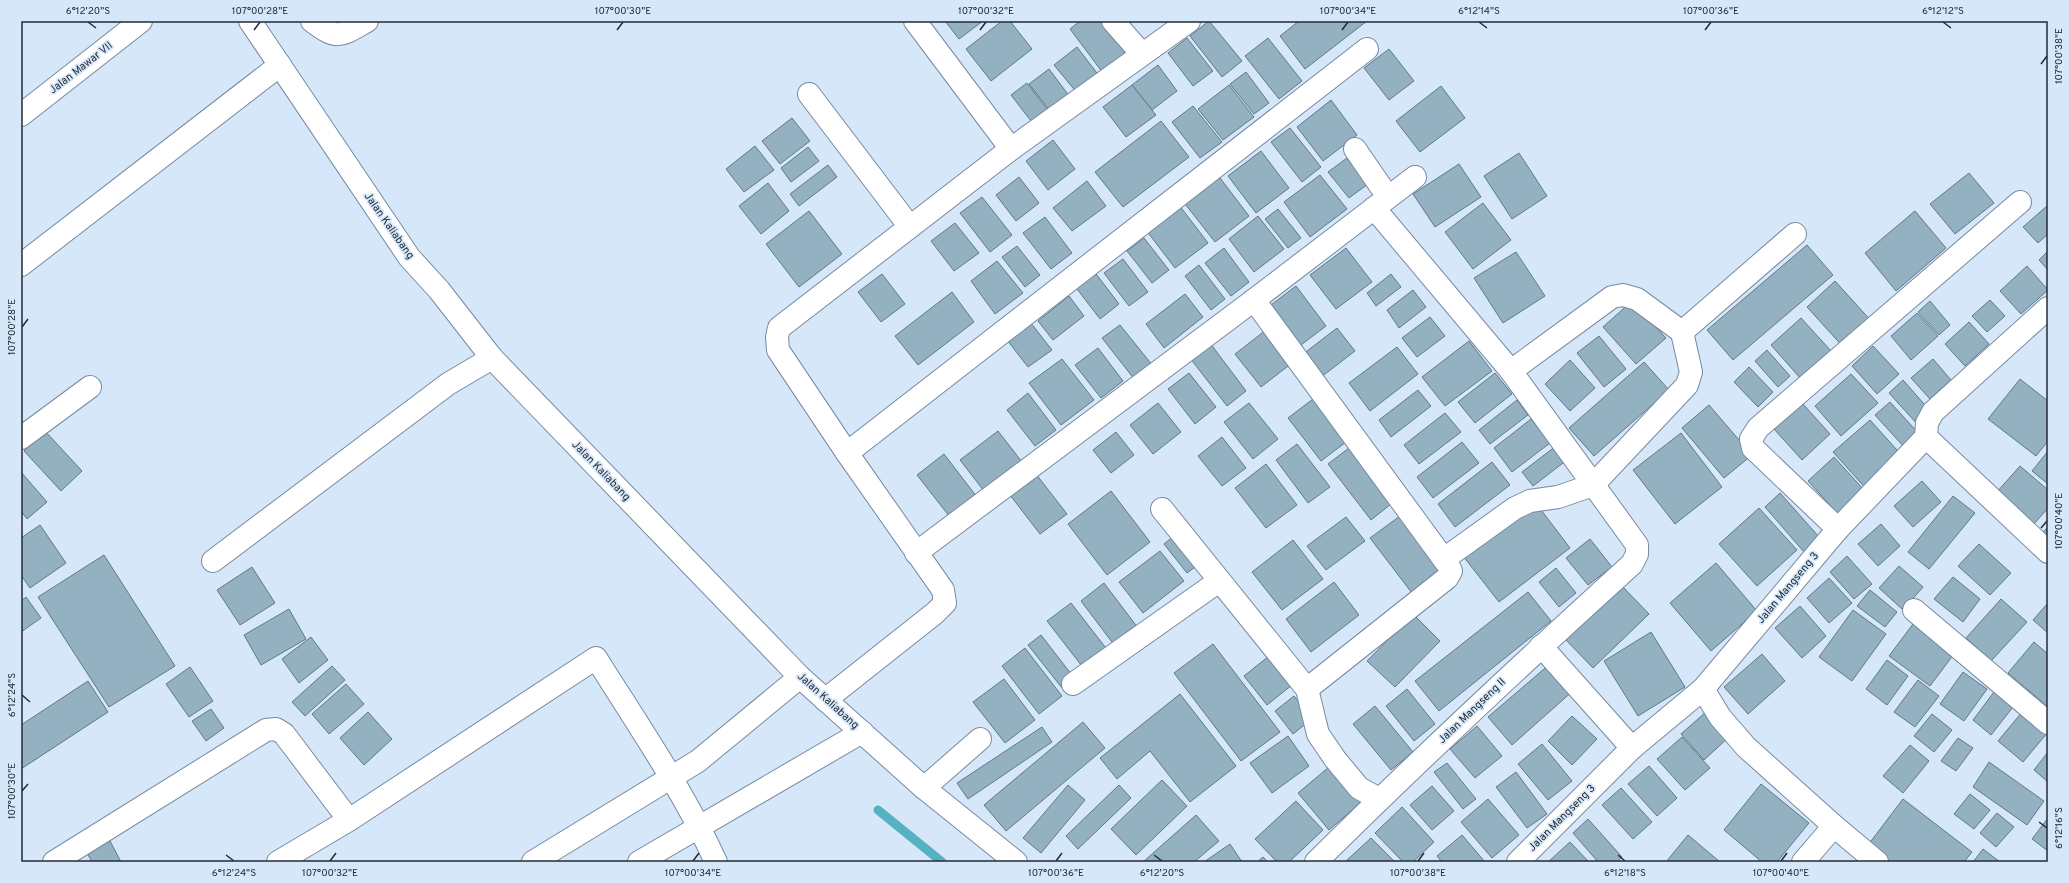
<svg xmlns="http://www.w3.org/2000/svg" width="2069" height="883" viewBox="0 0 2069 883" font-family="Overpass,sans-serif">
  <style>
    .lines { fill: none; stroke-linecap: round; stroke-linejoin: round }
    .stream { stroke: #56b2c2; stroke-width: 9 }
    .building { fill: #93b1c1; stroke: #5d7a89 }
    .minor-casing { stroke: #778aa0; stroke-width: 24 }
    .major-casing { stroke: #778aa0; stroke-width: 24 }
    .minor { stroke: #fff; stroke-width: 22 }
    .major { stroke: #fff; stroke-width: 22 }
    .ticks { fill: none; stroke: #232b34; stroke-width: 1.5 }
    .labels { text-anchor: middle; dominant-baseline: central; stroke-width: 3.5; stroke-linejoin: round; paint-order: stroke }
    .street-label { font-size: 11px; fill: #232b34; stroke: #d6e7fa }
    .neatline { fill: none; stroke: #232b34; stroke-width: 1.5 }
    .ticks-label { font-size: 10px; text-anchor: middle; fill: #232b34 }
  </style>
  <rect width="100%" height="100%" fill="#d6e7fa"/>
  <g class="lines">
    <path class="stream" d="M878,810l64,52"/>
  </g>
  <g class="building">
    <path d="M945,21h38l-24,18z"/>
    <path d="M1002,21h8l22,28 -41,32 -25,-32z"/>
    <path d="M1080,21h21l29,38 -24,18 -36,-48z"/>
    <path d="M1209,21l33,40 -20,16 -32,-41z"/>
    <path d="M1299,21h68l-62,48 -25,-33z"/>
    <path d="M1187,38l26,33 -20,15 -25,-33z"/>
    <path d="M1268,38l34,43 -23,18 -34,-43z"/>
    <path d="M1077,47l23,30 -22,17 -24,-29z"/>
    <path d="M1389,49l25,32 -25,19 -25,-32z"/>
    <path d="M1158,65l19,26 -25,19 -20,-25z"/>
    <path d="M1049,69l21,28 -19,15 -22,-28z"/>
    <path d="M1246,72l23,31 -15,11 -24,-30z"/>
    <path d="M1027,83l20,26 -16,12 -20,-26z"/>
    <path d="M1132,85l24,30 -30,22 -23,-30z"/>
    <path d="M1229,85l25,32 -31,23 -25,-31z"/>
    <path d="M1441,86l24,32 -45,34 -24,-31z"/>
    <path d="M1331,100l26,35 -34,26 -26,-34z"/>
    <path d="M1193,106l29,36 -22,16 -28,-36z"/>
    <path d="M792,118l18,23 -30,23 -18,-23z"/>
    <path d="M1161,121l28,36 -66,50 -28,-35z"/>
    <path d="M1290,128l31,39 -19,15 -31,-40z"/>
    <path d="M1053,140l22,29 -27,21 -22,-29z"/>
    <path d="M755,146l19,24 -30,22 -18,-23z"/>
    <path d="M808,147l11,14 -28,21 -10,-14z"/>
    <path d="M1261,151l28,37 -33,25 -28,-37z"/>
    <path d="M1519,153l28,43 -35,23 -28,-43z"/>
    <path d="M1347,158l21,26 -19,14 -21,-26z"/>
    <path d="M1459,164l22,33 -46,30 -22,-33z"/>
    <path d="M828,165l9,12 -38,29 -9,-12z"/>
    <path d="M1969,173l25,30 -39,31 -25,-30z"/>
    <path d="M1217,174l32,42 -34,26 -33,-42z"/>
    <path d="M1320,175l27,34 -37,28 -26,-35z"/>
    <path d="M1019,177l20,26 -23,18 -20,-26z"/>
    <path d="M1087,181l19,25 -34,25 -19,-23z"/>
    <path d="M768,183l21,28 -28,23 -22,-28z"/>
    <path d="M982,197l30,38 -22,17 -30,-39z"/>
    <path d="M1483,203l28,37 -38,29 -28,-37z"/>
    <path d="M1179,205l29,38 -33,25 -29,-38z"/>
    <path d="M2048,205v29l-10,9 -15,-16z"/>
    <path d="M1278,209l23,29 -13,10 -23,-29z"/>
    <path d="M809,211l33,43 -43,33 -33,-43z"/>
    <path d="M1915,211l31,37 -50,43 -31,-38z"/>
    <path d="M1258,216l26,33 -30,23 -25,-33z"/>
    <path d="M1045,217l27,36 -21,16 -28,-36z"/>
    <path d="M955,223l24,30 -25,18 -23,-30z"/>
    <path d="M1144,238l25,32 -17,13 -25,-32z"/>
    <path d="M1807,245l26,30 -100,85 -26,-30z"/>
    <path d="M1017,246l23,29 -15,12 -23,-30z"/>
    <path d="M1224,248l25,34 -18,14 -26,-33z"/>
    <path d="M1346,248l26,34 -36,27 -26,-34z"/>
    <path d="M2048,251v19l-9,-10z"/>
    <path d="M1516,252l29,44 -42,27 -29,-45z"/>
    <path d="M1123,259l25,33 -19,14 -25,-33z"/>
    <path d="M997,261l26,32 -28,21 -24,-33z"/>
    <path d="M1199,265l26,34 -14,11 -26,-34z"/>
    <path d="M2027,266l21,24 -27,24 -21,-23z"/>
    <path d="M1093,270l26,34 -19,15 -26,-34z"/>
    <path d="M882,274l23,30 -24,18 -23,-30z"/>
    <path d="M1391,274l10,13 -25,19 -9,-13z"/>
    <path d="M1835,281l38,42 -28,26 -38,-42z"/>
    <path d="M1296,286l30,40 -29,22 -30,-40z"/>
    <path d="M1413,290l13,17 -27,21 -12,-18z"/>
    <path d="M952,292l22,30 -56,43 -23,-29z"/>
    <path d="M1185,294l18,23 -39,31 -18,-24z"/>
    <path d="M1069,296l15,20 -31,24 -15,-19z"/>
    <path d="M1990,300l15,16 -18,16 -15,-16z"/>
    <path d="M1632,301l34,37 -30,26 -33,-37z"/>
    <path d="M1930,301l20,24 -11,10 -21,-23z"/>
    <path d="M1917,313l21,23 -27,24 -20,-24z"/>
    <path d="M1430,317l15,19 -28,21 -15,-19z"/>
    <path d="M1801,318l31,34 -31,27 -30,-34z"/>
    <path d="M1030,322l22,28 -24,17 -21,-27z"/>
    <path d="M1969,322l20,22 -24,22 -20,-22z"/>
    <path d="M1120,325l33,41 -18,14 -33,-42z"/>
    <path d="M1337,328l18,23 -39,30 -18,-23z"/>
    <path d="M1266,330l26,33 -31,24 -26,-33z"/>
    <path d="M1599,336l27,33 -22,18 -27,-34z"/>
    <path d="M1469,341l23,30 -47,35 -23,-29z"/>
    <path d="M1210,343l36,48 -19,15 -37,-48z"/>
    <path d="M1873,346l26,28 -22,20 -25,-28z"/>
    <path d="M1397,347l21,27 -48,37 -21,-28z"/>
    <path d="M1098,348l25,33 -22,17 -26,-33z"/>
    <path d="M1767,350l23,26 -12,11 -23,-26z"/>
    <path d="M1062,359l32,41 -33,25 -32,-42z"/>
    <path d="M1933,359l18,21 -21,19 -19,-21z"/>
    <path d="M1570,360l25,28 -25,23 -25,-27z"/>
    <path d="M1644,362l25,28 -75,66 -25,-28z"/>
    <path d="M1749,367l24,25 -15,15 -24,-25z"/>
    <path d="M1189,373l27,34 -21,17 -27,-35z"/>
    <path d="M1495,373l17,21 -37,29 -17,-21z"/>
    <path d="M1851,374l27,29 -37,33 -26,-30z"/>
    <path d="M2020,379l28,22v40l-12,15 -48,-37z"/>
    <path d="M1903,380l28,32 -13,13 -29,-32z"/>
    <path d="M1418,390l13,16 -40,31 -12,-17z"/>
    <path d="M1028,393l28,37 -21,16 -28,-36z"/>
    <path d="M1313,399l33,43 -25,19 -33,-43z"/>
    <path d="M1517,400l11,15 -38,29 -11,-14z"/>
    <path d="M1890,402l30,33 -15,13 -30,-33z"/>
    <path d="M1158,403l23,29 -28,22 -23,-29z"/>
    <path d="M1249,403l29,36 -25,20 -29,-37z"/>
    <path d="M1803,404l27,30 -28,26 -28,-31z"/>
    <path d="M1709,405l43,50 -28,23 -42,-50z"/>
    <path d="M1445,413l16,19 -42,32 -15,-19z"/>
    <path d="M1531,419l19,24 -38,29 -18,-24z"/>
    <path d="M1870,420l35,39 -36,33 -36,-40z"/>
    <path d="M45,431l37,40 -21,20 -37,-40z"/>
    <path d="M998,431l24,31 -38,29 -24,-31z"/>
    <path d="M1116,432l18,23 -23,18 -18,-23z"/>
    <path d="M1681,433l41,54 -47,37 -42,-54z"/>
    <path d="M1222,437l24,31 -24,18 -24,-30z"/>
    <path d="M1462,442l17,21 -46,35 -16,-21z"/>
    <path d="M1297,444l33,43 -22,16 -32,-43z"/>
    <path d="M1556,446l11,14 -34,26 -11,-14z"/>
    <path d="M1349,448l42,56 -20,16 -43,-56z"/>
    <path d="M2048,451v33l-16,-13z"/>
    <path d="M944,454l36,47 -27,20 -36,-46z"/>
    <path d="M1834,457l30,33 -26,24 -30,-33z"/>
    <path d="M1492,462l18,23 -55,42 -17,-23z"/>
    <path d="M1266,464l31,41 -31,23 -31,-40z"/>
    <path d="M2020,466l28,24v18l-15,17 -37,-32z"/>
    <path d="M21,472l26,30 -20,17 -6,-8z"/>
    <path d="M1036,474l31,40 -27,20 -30,-39z"/>
    <path d="M1922,481l19,21 -28,25 -19,-21z"/>
    <path d="M1111,491l39,51 -43,33 -39,-51z"/>
    <path d="M1780,493l40,45 -16,14 -39,-45z"/>
    <path d="M1953,496l22,17 -46,56 -21,-17z"/>
    <path d="M1535,502l35,46 -71,54 -36,-46z"/>
    <path d="M1759,508l38,42 -40,36 -38,-42z"/>
    <path d="M1400,516l45,58 -30,23 -45,-59z"/>
    <path d="M1346,517l19,24 -39,29 -19,-24z"/>
    <path d="M1881,524l19,22 -22,20 -20,-22z"/>
    <path d="M40,525l26,38 -36,25 -9,-13v-37z"/>
    <path d="M2048,527v12l-6,-6z"/>
    <path d="M1179,532l23,30 -15,11 -23,-29z"/>
    <path d="M1590,539l22,28 -24,18 -22,-27z"/>
    <path d="M1293,540l30,39 -41,31 -30,-38z"/>
    <path d="M1979,544l32,29 -21,22 -32,-29z"/>
    <path d="M1160,551l24,30 -41,32 -24,-31z"/>
    <path d="M104,555l71,111 -66,41 -71,-110z"/>
    <path d="M1847,556l25,28 -18,15 -24,-27z"/>
    <path d="M1716,563l41,48 -46,40 -41,-48z"/>
    <path d="M1899,566l24,21 -20,23 -24,-22z"/>
    <path d="M252,567l23,36 -35,22 -23,-35z"/>
    <path d="M1556,568l20,25 -17,14 -20,-25z"/>
    <path d="M1953,577l27,22 -17,23 -29,-23z"/>
    <path d="M1829,578l23,25 -23,20 -22,-25z"/>
    <path d="M1334,582l25,33 -48,37 -25,-33z"/>
    <path d="M1104,583l34,45 -23,18 -34,-45z"/>
    <path d="M1622,586l27,28 -56,54 -27,-28z"/>
    <path d="M1870,590l27,22 -12,15 -28,-21z"/>
    <path d="M1528,592l23,29 -112,90 -24,-30z"/>
    <path d="M26,597l15,21 -20,14v-31z"/>
    <path d="M2001,599l26,23 -36,39 -25,-23z"/>
    <path d="M1071,603l38,49 -24,18 -38,-49z"/>
    <path d="M2048,603v30l-15,-13z"/>
    <path d="M1800,606l26,30 -24,22 -27,-30z"/>
    <path d="M289,609l17,30 -45,26 -17,-30z"/>
    <path d="M1853,610l33,24 -34,47 -33,-24z"/>
    <path d="M1413,614l27,27 -45,46 -28,-26z"/>
    <path d="M1913,624l41,30 -24,32 -41,-30z"/>
    <path d="M1651,632l34,55 -47,29 -34,-55z"/>
    <path d="M1041,635l34,44 -13,9 -34,-43z"/>
    <path d="M311,637l17,23 -29,23 -17,-24z"/>
    <path d="M2034,642l14,12v53l-40,-34z"/>
    <path d="M1213,644l67,88 -39,29 -67,-88z"/>
    <path d="M1025,648l37,48 -23,18 -37,-48z"/>
    <path d="M1762,654l23,27 -37,33 -24,-27z"/>
    <path d="M1269,656l23,29 -25,20 -23,-29z"/>
    <path d="M1887,660l21,16 -21,29 -21,-16z"/>
    <path d="M1551,663l23,27 -62,55 -24,-28z"/>
    <path d="M332,666l13,14 -40,36 -13,-14z"/>
    <path d="M190,667l23,34 -24,16 -23,-33z"/>
    <path d="M1963,672l24,17 -23,32 -24,-17z"/>
    <path d="M1004,679l31,41 -30,23 -32,-41z"/>
    <path d="M1918,680l21,16 -24,31 -21,-15z"/>
    <path d="M88,681l20,31 -87,57v-44z"/>
    <path d="M346,684l18,20 -35,30 -17,-20z"/>
    <path d="M1407,689l28,35 -21,17 -28,-35z"/>
    <path d="M1994,692l19,15 -22,28 -18,-15z"/>
    <path d="M1180,694l56,72 -46,36 -40,-51 -33,28 -17,-21z"/>
    <path d="M1294,696l18,23 -19,15 -18,-23z"/>
    <path d="M1375,706l38,46 -22,18 -38,-46z"/>
    <path d="M211,709l13,19 -18,13 -14,-20z"/>
    <path d="M1707,711l23,25 -26,24 -23,-26z"/>
    <path d="M2023,711l25,21 -25,30 -25,-21z"/>
    <path d="M368,712l24,27 -28,26 -24,-27z"/>
    <path d="M1932,714l20,16 -18,22 -20,-16z"/>
    <path d="M1572,716l25,23 -25,26 -24,-24z"/>
    <path d="M1083,722l22,26 -99,83 -22,-26z"/>
    <path d="M1477,726l25,30 -27,22 -25,-29z"/>
    <path d="M1042,727l10,15 -84,57 -11,-16z"/>
    <path d="M1288,736l21,30 -37,27 -22,-30z"/>
    <path d="M1682,737l28,31 -25,22 -28,-31z"/>
    <path d="M1958,738l15,10 -17,23 -15,-10z"/>
    <path d="M1542,744l30,37 -24,19 -30,-36z"/>
    <path d="M1910,745l19,16 -26,32 -20,-17z"/>
    <path d="M2048,752v30l-14,-12z"/>
    <path d="M1335,762l31,36 -37,32 -31,-37z"/>
    <path d="M1989,762l55,39 -17,24 -54,-38z"/>
    <path d="M1447,763l29,36 -13,10 -29,-37z"/>
    <path d="M1649,766l28,32 -20,18 -29,-32z"/>
    <path d="M1516,772l31,42 -20,14 -31,-41z"/>
    <path d="M1162,780l25,26 -51,49 -25,-26z"/>
    <path d="M1761,784l48,39 -32,39h-15l-38,-32z"/>
    <path d="M1068,785l17,15 -44,53 -18,-15z"/>
    <path d="M1119,785l12,13 -53,51 -12,-13z"/>
    <path d="M1432,786l22,25 -22,19 -22,-25z"/>
    <path d="M1621,788l31,34 -19,17 -31,-34z"/>
    <path d="M1970,794l20,16 -16,19 -20,-15z"/>
    <path d="M1488,799l31,36 -27,23 -31,-36z"/>
    <path d="M1903,799l69,53 -8,10h-75l-21,-17z"/>
    <path d="M1296,801l27,29 -34,32h-12l-22,-23z"/>
    <path d="M1402,807l32,35 -21,20h-10l-28,-29z"/>
    <path d="M1997,813l17,14 -18,20 -16,-14z"/>
    <path d="M1196,815l23,26 -25,21h-51z"/>
    <path d="M2048,818v33l-16,-12z"/>
    <path d="M1588,819l34,38 -5,5h-19l-25,-29z"/>
    <path d="M1462,835l23,27h-43l-5,-6z"/>
    <path d="M1688,835l32,27h-54z"/>
    <path d="M1371,838l24,24h-46l-2,-2z"/>
    <path d="M110,841l11,21h-29l-5,-9z"/>
    <path d="M1570,842l19,20h-41z"/>
    <path d="M1230,844l12,18h-38z"/>
    <path d="M1983,849l17,13h-27z"/>
    <path d="M1263,857l5,5h-11z"/>
  </g>
  <g class="lines">
    <defs>
      <g id="minor">
        <path d="M312,21c26,20 28,15 55,0"/>
        <path d="M915,21l96,128"/>
        <path d="M1113,21l29,33"/>
        <path d="M809,94l101,133"/>
        <path d="M21,115l120,-94"/>
        <path d="M1355,149l33,48"/>
        <path d="M21,265l259,-200"/>
        <path d="M1254,300l194,265 3,6 -4,7 -140,111"/>
        <path d="M1511,371l101,-74 11,-2 14,4 45,33"/>
        <path d="M1926,437l122,115"/>
        <path d="M21,438l69,-51"/>
        <path d="M847,453l520,-404"/>
        <path d="M1162,509l145,180 11,45 17,25 24,29 20,11"/>
        <path d="M1838,529l-85,-81 -2,-9 7,-11 262,-226"/>
        <path d="M916,553l338,-253 161,-123"/>
        <path d="M1444,559l71,-51 15,-7 28,-4 35,-12 94,-100 4,-13 -9,-40 113,-98"/>
        <path d="M213,561l235,-177 44,-26"/>
        <path d="M1914,610l134,113"/>
        <path d="M1541,646l91,102"/>
        <path d="M1073,684l146,-103"/>
        <path d="M1703,689l17,28 26,30 88,79 43,36"/>
        <path d="M825,700l110,-87 10,-10 -2,-13 -96,-137 -69,-103 -1,-13 2,-9 232,-179 178,-128"/>
        <path d="M924,788l56,-49"/>
        <path d="M54,862l212,-132 10,-1 8,5 65,86"/>
        <path d="M278,862l71,-42 247,-162c42,67 87,132 120,204"/>
        <path d="M533,862l165,-101 102,-84"/>
        <path d="M639,862l223,-130"/>
        <path d="M1316,862c103,-102 209,-201 316,-298l5,-10v-9l-126,-174 -137,-163"/>
        <path d="M1518,862l114,-114 71,-59 135,-160 88,-92 1,-14 6,-11 115,-104"/>
        <path d="M1803,862l31,-36"/>
      </g>
      <path id="major" d="M250,21l159,236 30,33 53,68 308,319 124,111 92,74"/>
    </defs>
    <use href="#minor" class="minor-casing"/>
    <use href="#major" class="major-casing"/>
    <use href="#minor" class="minor"/>
    <use href="#major" class="major"/>
  </g>
  <path class="ticks" d="M88,22l8,6M1479,22l8,6M1943,22l8,6M254,30l6,-8M617,30l6,-8M980,30l6,-8M1342,30l6,-8M1705,30l6,-8M2041,64l6,-8M22,327l6,-8M2041,528l6,-7M22,695l8,7M22,791l6,-7M2039,822l8,6M226,855l8,6M1154,855l8,6M1618,855l7,6M330,861l6,-8M693,861l6,-8M1056,861l6,-8M1418,861l6,-8M1781,861l6,-8"/>
  <g class="labels">
    <g class="street-label">
      <text transform="translate(81 68) rotate(-38)">Jalan Mawar VII</text>
      <text transform="translate(389 226) rotate(55)">Jalan Kaliabang</text>
      <text transform="translate(601 471) rotate(46)">Jalan Kaliabang</text>
      <text transform="translate(1788 588) rotate(-50)">Jalan Mangseng 3</text>
      <text transform="translate(828 701) rotate(42)">Jalan Kaliabang</text>
      <text transform="translate(1472 711) rotate(-44)">Jalan Mangseng II</text>
      <text transform="translate(1562 818) rotate(-45)">Jalan Mangseng 3</text>
    </g>
  </g>
  <rect width="2069" height="883" fill="none" stroke="#d6e7fa" stroke-width="44"/>
  <rect x="22" y="22" width="2025" height="839" class="neatline"/>
  <g class="ticks-label">
    <text x="88" y="14">6°12'20"S</text>
    <text x="260" y="14">107°00'28"E</text>
    <text x="623" y="14">107°00'30"E</text>
    <text x="986" y="14">107°00'32"E</text>
    <text x="1348" y="14">107°00'34"E</text>
    <text x="1479" y="14">6°12'14"S</text>
    <text x="1711" y="14">107°00'36"E</text>
    <text x="1943" y="14">6°12'12"S</text>
    <text transform="translate(2058 56) rotate(-90)" y="4">107°00'38"E</text>
    <text transform="translate(11 327) rotate(-90)" y="4">107°00'28"E</text>
    <text transform="translate(2058 521) rotate(-90)" y="4">107°00'40"E</text>
    <text transform="translate(11 695) rotate(-90)" y="4">6°12'24"S</text>
    <text transform="translate(11 791) rotate(-90)" y="4">107°00'30"E</text>
    <text transform="translate(2058 828) rotate(-90)" y="4">6°12'16"S</text>
    <text x="234" y="876">6°12'24"S</text>
    <text x="330" y="876">107°00'32"E</text>
    <text x="693" y="876">107°00'34"E</text>
    <text x="1056" y="876">107°00'36"E</text>
    <text x="1162" y="876">6°12'20"S</text>
    <text x="1418" y="876">107°00'38"E</text>
    <text x="1625" y="876">6°12'18"S</text>
    <text x="1781" y="876">107°00'40"E</text>
  </g>
</svg>
